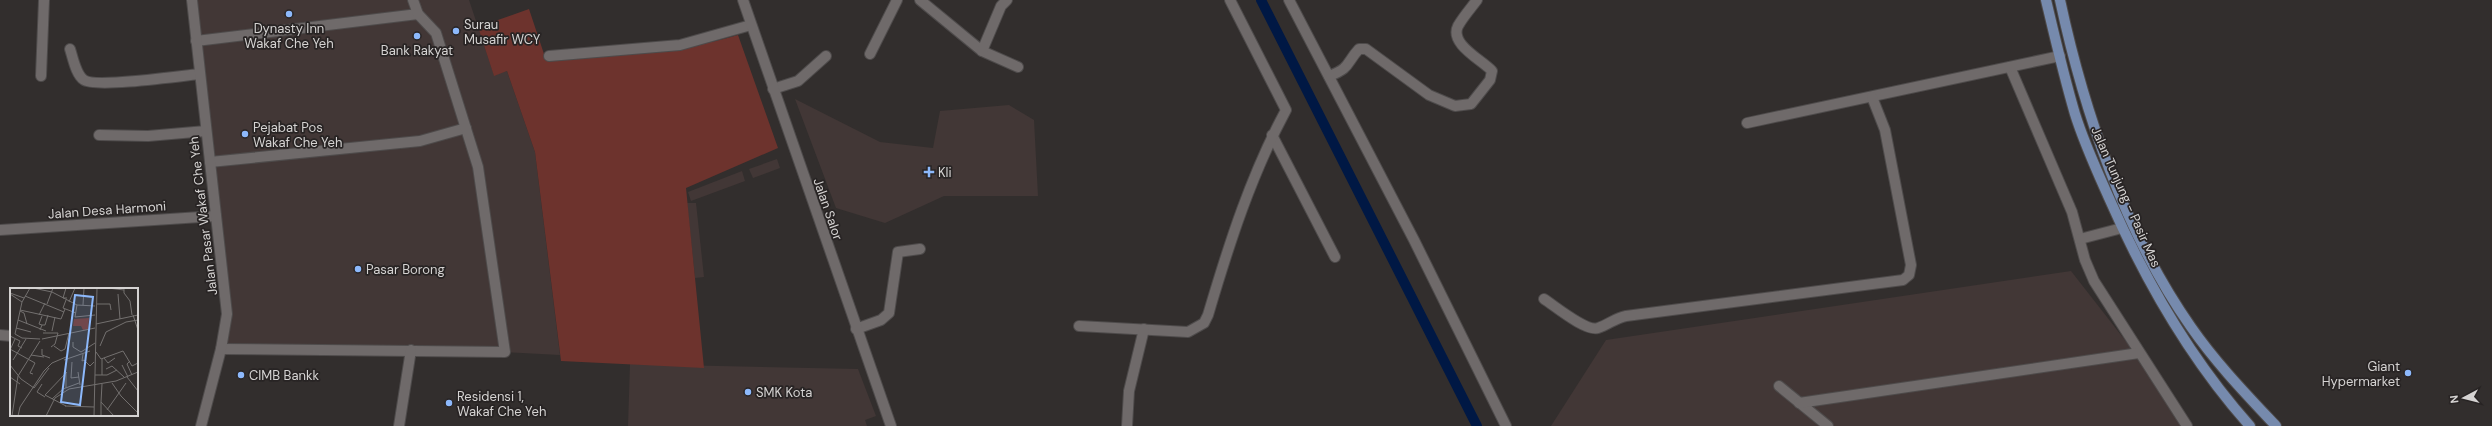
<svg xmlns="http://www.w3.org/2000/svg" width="2492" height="426" viewBox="0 0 2492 426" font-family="'DM Sans',sans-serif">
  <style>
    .built { fill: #423736 }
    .green { fill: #6d332d }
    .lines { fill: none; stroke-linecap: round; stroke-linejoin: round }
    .canal { stroke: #001844; stroke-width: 10 }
    .street-casing { stroke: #4e4b4b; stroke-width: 12 }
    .secondary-casing { stroke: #4e4b4b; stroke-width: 12 }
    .primary-casing { stroke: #4e4b4b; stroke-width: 12 }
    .street { stroke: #6f6a6a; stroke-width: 10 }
    .secondary { stroke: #6f6a6a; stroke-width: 10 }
    .primary { stroke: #768aad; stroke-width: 10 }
    .poi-dot { fill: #8db9fc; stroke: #282424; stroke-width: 1.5 }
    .labels { text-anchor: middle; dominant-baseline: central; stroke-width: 3.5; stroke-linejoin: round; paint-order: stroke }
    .poi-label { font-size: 13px; fill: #d5d3d2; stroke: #282424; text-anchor: start }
    .street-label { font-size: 13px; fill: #d5d3d2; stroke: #282424 }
    .inset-road { fill: none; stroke: #73706f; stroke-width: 1 }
    .view { fill: #8db9fc; fill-opacity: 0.15; stroke: #8db9fc; stroke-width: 2 }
    .inset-edge { fill: none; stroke: #d5d3d2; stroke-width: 2 }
  </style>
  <rect width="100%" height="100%" fill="#322e2d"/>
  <g class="built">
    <path d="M192,0h277l25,75 13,-4 28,81 25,203 -55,-3 -284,-3 4,-17z"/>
    <path d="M795,99l85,43 53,6 7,-37 69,-6 25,15 4,76h-94l-59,27 -49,-15z"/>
    <path d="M777,159l3,9 -27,10 -4,-9z"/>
    <path d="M742,171l3,10 -54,20 -3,-9z"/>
    <path d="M687,203h9l8,74 -9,1z"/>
    <path d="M2071,271l121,155h-641l55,-86z"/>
    <path d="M630,364l228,5 18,47 -11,4 2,6h-239z"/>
  </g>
  <path class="green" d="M529,9l17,51c64,-6 130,-6 192,-25l40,113 -92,40 18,180 -143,-7 -26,-209 -28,-81 -13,5 -16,-49z"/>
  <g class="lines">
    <path class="canal" d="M1261,0l216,426"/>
    <defs>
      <g id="street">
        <path d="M920,0l62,51 36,16"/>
        <path d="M1289,0l125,240 92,186"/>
        <path d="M196,41l222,-27"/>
        <path d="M70,49c3,9 6,26 14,31 11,8 97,-4 115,-6"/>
        <path d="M982,51l19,-45 6,-6"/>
        <path d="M870,54l27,-54"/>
        <path d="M549,56l131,-11 71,-20"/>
        <path d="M2010,67l62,145 13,48 9,21 93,145"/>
        <path d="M41,76l3,-76"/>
        <path d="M1329,76c22,-8 17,-13 30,-27h7l63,46 26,11 16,-2 19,-24 2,-9c-10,-11 -43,-27 -34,-45 5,-9 13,-18 19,-26"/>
        <path d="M773,89l25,-8 28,-25"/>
        <path d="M1747,123l313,-67"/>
        <path d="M99,135l49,1 58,-5"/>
        <path d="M1272,135l63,122"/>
        <path d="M210,162l210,-21 46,-13"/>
        <path d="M0,230l216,-14"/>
        <path d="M2080,239l42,-11"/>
        <path d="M1544,299c11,7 42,33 54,29 10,-3 17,-10 28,-12l277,-36 6,-5 2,-10 -26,-135 -13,-33"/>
        <path d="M1079,326l109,6 16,-9 4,-8c21,-71 43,-140 78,-205l-56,-110"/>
        <path d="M856,329l25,-9 8,-7 9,-61 22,-3"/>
        <path d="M0,335l11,1"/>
        <path d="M221,349l284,3 -27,-185 -42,-134 -18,-19 -5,-14"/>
        <path d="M1779,386l49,40"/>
        <path d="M1799,403l340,-50"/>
        <path d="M399,426l12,-76"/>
        <path d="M1127,426l2,-35 15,-62"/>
      </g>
      <g id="secondary">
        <path d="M192,0l35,314 -6,35 -20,77"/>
        <path d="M743,0l148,426"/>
      </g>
      <g id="primary">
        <path d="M2046,0c9,38 18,77 29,114 9,29 22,57 34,84 36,82 81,161 141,228"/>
        <path d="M2060,0c24,112 65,233 131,327 25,36 55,67 85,99"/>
      </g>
    </defs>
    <use href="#street" class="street-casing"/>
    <use href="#secondary" class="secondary-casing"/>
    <use href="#primary" class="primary-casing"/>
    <use href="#street" class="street"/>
    <use href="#secondary" class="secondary"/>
    <use href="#primary" class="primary"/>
  </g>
  <g class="poi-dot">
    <circle cx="289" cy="14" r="4"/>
    <circle cx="456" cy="31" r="4"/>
    <circle cx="417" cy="36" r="4"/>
    <circle cx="245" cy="134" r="4"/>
    <path d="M927 166h4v4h4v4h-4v4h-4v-4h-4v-4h4z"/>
    <circle cx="358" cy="269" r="4"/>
    <circle cx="2408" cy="373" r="4"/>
    <circle cx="241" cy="375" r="4"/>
    <circle cx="748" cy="392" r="4"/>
    <circle cx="449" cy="403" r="4"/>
  </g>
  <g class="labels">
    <g class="poi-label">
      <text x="464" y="24">Surau<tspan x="464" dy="15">Musafir WCY</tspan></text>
      <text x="289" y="28" text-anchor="middle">Dynasty Inn<tspan x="289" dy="15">Wakaf Che Yeh</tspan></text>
      <text x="417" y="50" text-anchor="middle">Bank Rakyat</text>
      <text x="253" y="127">Pejabat Pos<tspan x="253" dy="15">Wakaf Che Yeh</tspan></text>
      <text x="938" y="172">Kli</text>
      <text x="366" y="269">Pasar Borong</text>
      <text x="2400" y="366" text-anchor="end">Giant<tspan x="2400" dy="15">Hypermarket</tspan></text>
      <text x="249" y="375">CIMB Bankk</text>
      <text x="756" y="392">SMK Kota</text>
      <text x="457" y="396">Residensi 1,<tspan x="457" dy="15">Wakaf Che Yeh</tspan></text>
    </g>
    <g class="street-label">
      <text transform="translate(2126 197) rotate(66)">Jalan Tunjung - Pasir Mas</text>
      <text transform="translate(828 209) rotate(71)">Jalan Salor</text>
      <text transform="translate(107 210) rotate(-4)">Jalan Desa Harmoni</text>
      <text transform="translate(203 216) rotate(-97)">Jalan Pasar Wakaf Che Yeh</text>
    </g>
  </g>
  <g transform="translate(10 288)">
    <rect width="128" height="128" fill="#322e2d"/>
    <path d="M79,30l-1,11 -5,1 -2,-4h-8l1,-7z" fill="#6d332d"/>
    <path class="inset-road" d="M20,0l-8,14 -7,32 7,4 18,1M23,0l19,4 25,13 18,1M56,0l-3,10h4M98,0l16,2M114,0v5l6,8 2,14M0,5l14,5M0,6l12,8M108,6l2,25M15,8l39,16M56,12l-3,8 13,5M59,14l6,-14M37,16l6,-16M87,16h13l1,6M67,17l-2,12 20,-2M73,17l1,-17M10,22l41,9 4,-10M10,23l4,2 3,11M29,27l6,-12M123,27l5,15M8,32l28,11M86,36l42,-9M32,37h3l3,-10M6,40l15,4M30,42l2,-5 -3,-1 3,-8M42,43l3,-14M33,45h15l-3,11 -4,3M0,48l10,5 -2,5 4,2M32,51l53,-11M63,54v5l8,5 14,-9M44,58l7,5 4,-2 4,-16M90,58l6,-14 20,-10 12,-2M0,61l25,14 -5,10 3,1M32,61v6l8,3M0,62l5,-11M86,64l5,7 22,-8 9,15 6,-3M73,66l-1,7 2,-1 6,6 4,-4M21,67l13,2M94,70l4,5 7,-5M3,72l13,-21M54,72l26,-9M120,73l-3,3 5,11M62,74l-1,16 8,-1M0,77l11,14 13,9 15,-20M112,77l6,12M96,81l6,-3 12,11M68,84l2,13M56,85v15M85,87h12l10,-5M92,87v-16M0,89l10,7M117,89l11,14M102,95l9,13 17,17M32,96l-5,8 8,5M42,111l11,-10 16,-6M91,114l13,14M91,114l1,-18M55,118l29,1M56,118l-21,-11 22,-23M97,122l19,-27M2,128l6,-40 22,-35M8,128l2,-9 24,-36 8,-8 14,-6M36,128l9,-18 14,-9 47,-8 22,-9M84,128l3,-128M91,128v-14"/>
    <path class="view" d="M65,7l18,2 -13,108 -19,-3z"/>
    <rect width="128" height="128" class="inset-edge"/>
  </g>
  <g transform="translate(2464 398) rotate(263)" stroke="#282424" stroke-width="3" paint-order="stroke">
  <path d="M0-3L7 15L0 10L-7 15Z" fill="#d5d3d2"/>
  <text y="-6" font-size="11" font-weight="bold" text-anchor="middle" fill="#d5d3d2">N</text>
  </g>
</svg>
